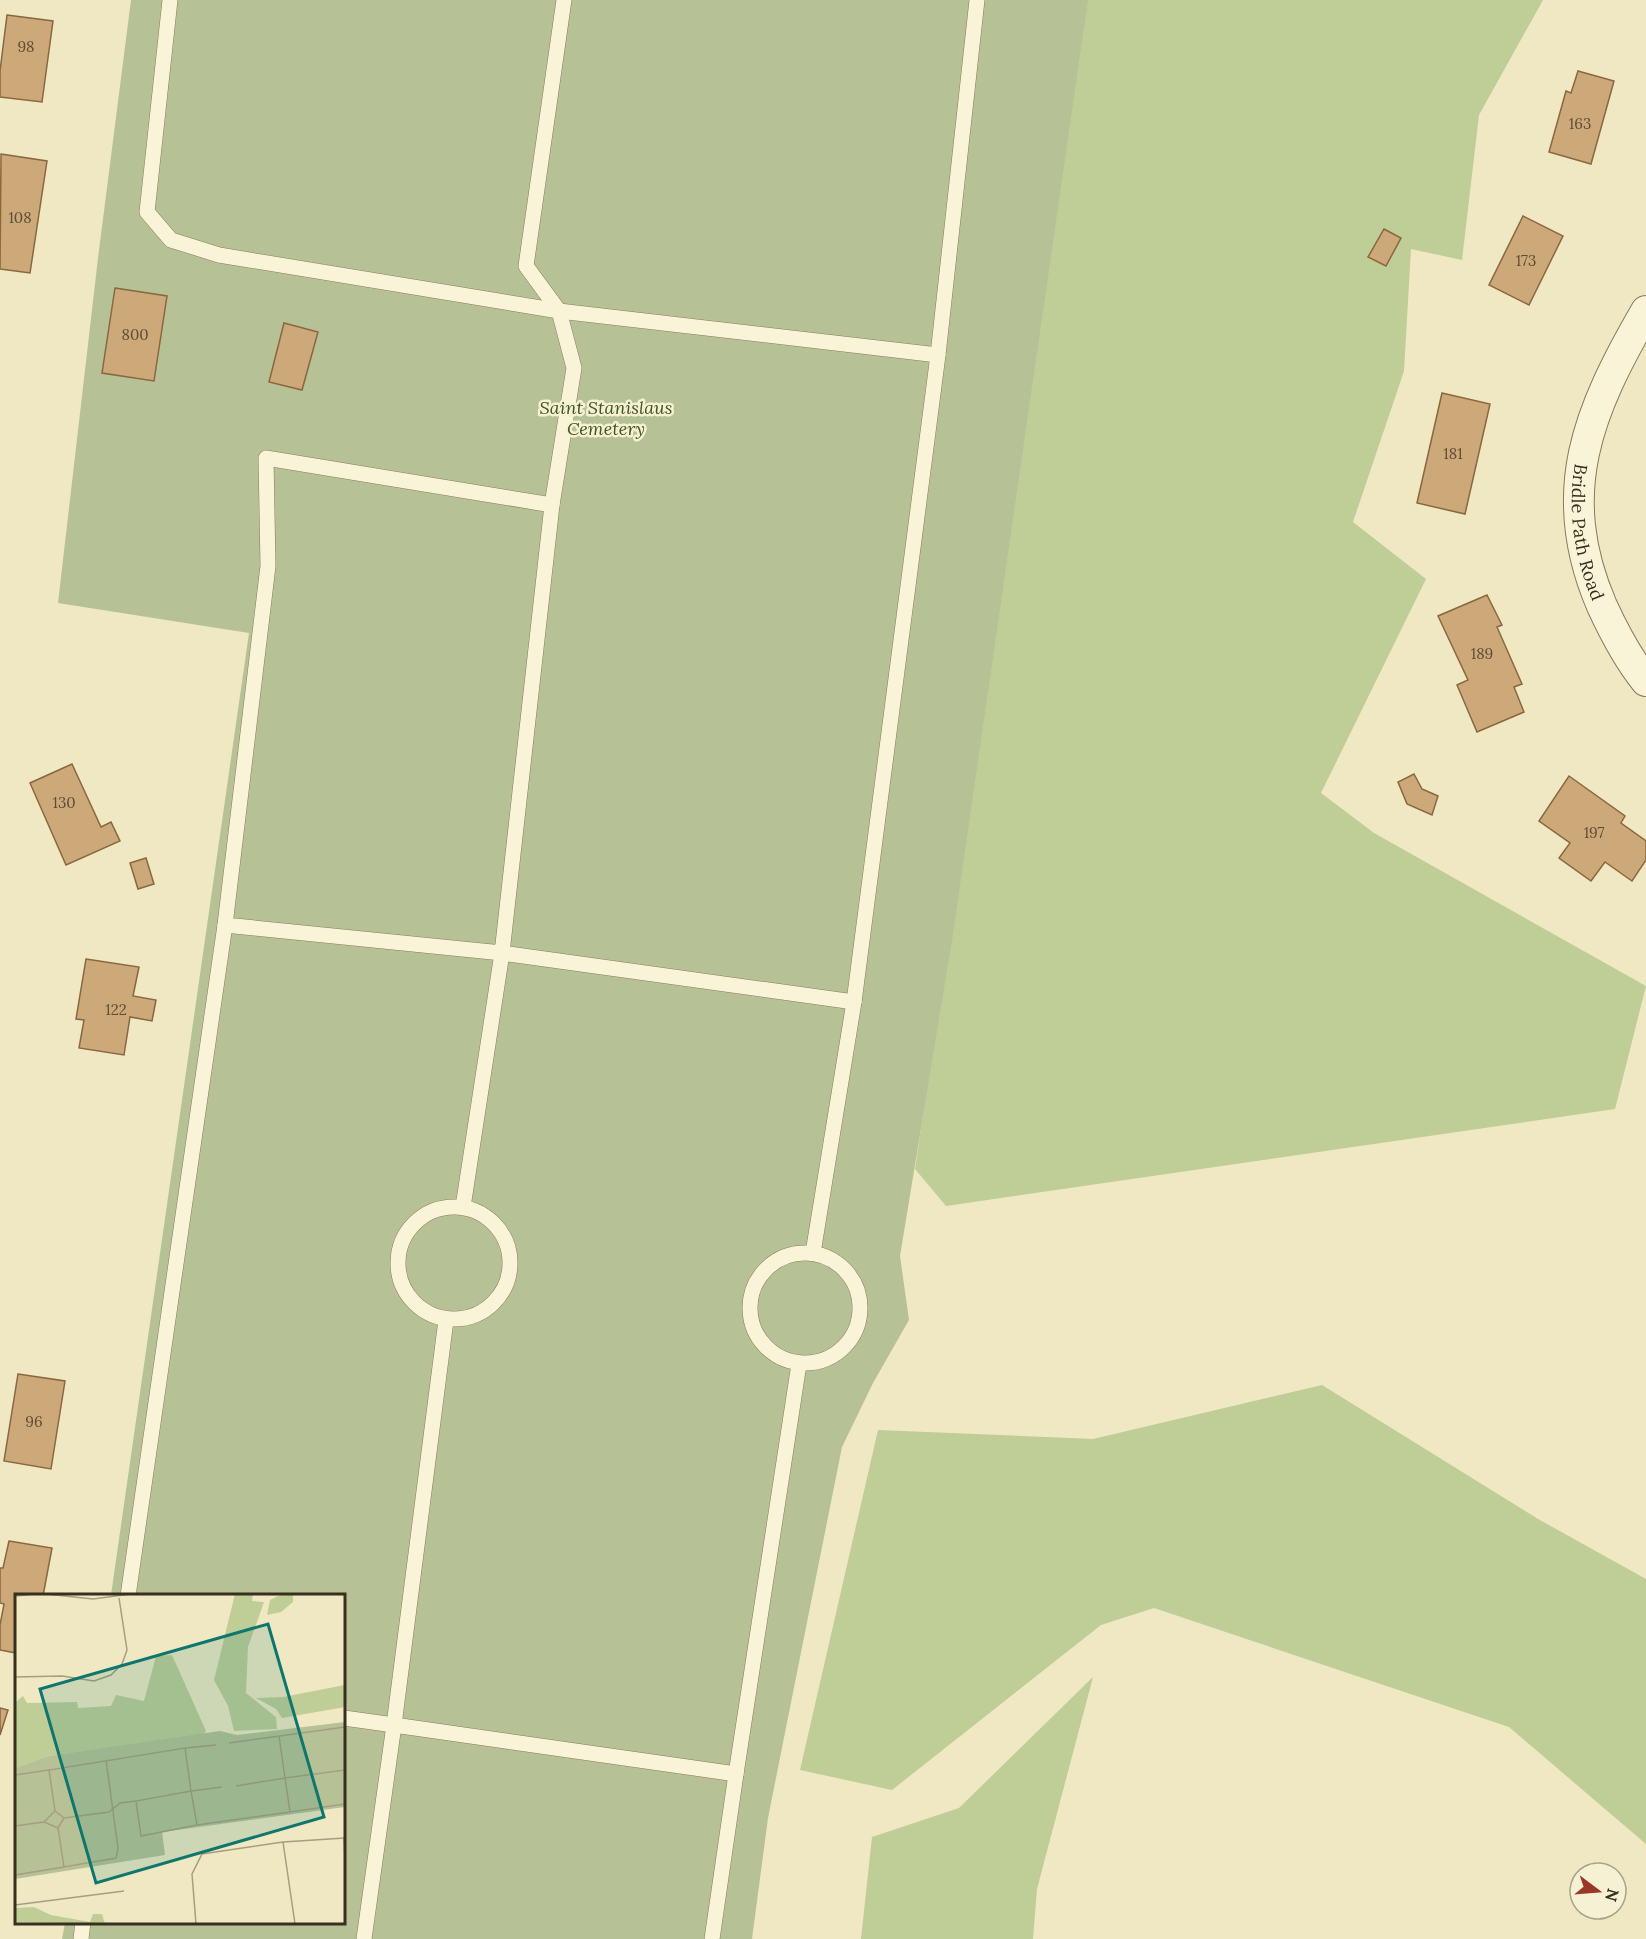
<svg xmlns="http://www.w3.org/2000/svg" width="1646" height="1939" viewBox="0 0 1646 1939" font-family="Lora,serif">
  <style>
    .green { fill: #bfcd97 }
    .cemetery { fill: #b6c296 }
    .building { fill: #cda879; stroke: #89673f; stroke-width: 1.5 }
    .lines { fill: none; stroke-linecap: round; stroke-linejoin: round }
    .lane-casing { stroke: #897a5a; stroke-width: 16 }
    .street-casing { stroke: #897a5a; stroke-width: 32 }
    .lane { stroke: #f9f4d7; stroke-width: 15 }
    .street { stroke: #f9f4d7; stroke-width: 30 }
    .labels { text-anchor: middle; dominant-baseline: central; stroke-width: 5; stroke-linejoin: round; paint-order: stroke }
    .number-label { font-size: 15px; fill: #5e4d35 }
    .park-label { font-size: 18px; font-style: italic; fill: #425624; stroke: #f6f1d3 }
    .street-label { font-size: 18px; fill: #392f1e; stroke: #f6f1d3 }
    .inset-road { fill: none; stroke: #a69e81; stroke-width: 1.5 }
    .view { fill: #0f766e; fill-opacity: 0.15; stroke: #0f766e; stroke-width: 3 }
    .inset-edge { fill: none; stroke: #392f1e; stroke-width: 3 }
  </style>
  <rect width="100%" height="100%" fill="#efe8c3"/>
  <g class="green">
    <path d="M1087,0h456l-64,115 -17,145 -51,-11 -7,122 -51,151 73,57 -105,214 53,40 272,153 -31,123 -669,97 -31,-37z"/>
    <path d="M1322,1385l216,134 108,60v265l-137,-117 -355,-119 -53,17 -209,165 -92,-20 78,-340 215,9z"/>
    <path d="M1093,1677l-56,212 -4,50h-172l11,-102 87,-29z"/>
  </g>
  <path class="cemetery" d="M131,0h957l-135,934 -53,322 9,64 -36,63 -31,64 -74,371 -16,121h-690l3,-16 279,-1v-326l-233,-1 138,-962 -191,-30 40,-345z"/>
  <g class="building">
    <path d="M7,15l46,6 -11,81 -42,-5v-26z"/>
    <path d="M1578,71l36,10 -23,83 -42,-12 17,-61 5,2z"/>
    <path d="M1,154l46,7 -17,112 -30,-4z"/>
    <path d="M1523,216l40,20 -34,69 -40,-20z"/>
    <path d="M1384,229l17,9 -15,28 -18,-9z"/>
    <path d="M115,288l52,8 -13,85 -52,-8z"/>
    <path d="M284,323l34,9 -16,58 -33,-8z"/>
    <path d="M1442,393l48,11 -25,110 -48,-11z"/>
    <path d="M1487,595l15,30 -5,2 25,57 -8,3 10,25 -47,20 -20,-47 11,-5 -30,-64z"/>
    <path d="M72,764l29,63 10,-5 9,19 -54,24 -36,-82z"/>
    <path d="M1414,774l8,15 16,7 -6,19 -25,-11 -9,-22z"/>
    <path d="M1569,776l56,40 -4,7 25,18v19l-14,21 -27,-19 -14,19 -32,-23 11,-15 -31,-22z"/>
    <path d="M146,858l8,26 -16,5 -8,-26z"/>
    <path d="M86,959l53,8 -6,29 23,4 -4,21 -22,-4 -6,38 -45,-7 5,-28 -8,-1z"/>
    <path d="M18,1374l47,7 -14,88 -47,-8z"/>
    <path d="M9,1541l43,7 -9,48h-27v57l-16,-3v-25l4,-21 -4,-1v-35h3z"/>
    <path d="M0,1708l8,2 -8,25z"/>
  </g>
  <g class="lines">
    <defs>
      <g id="lane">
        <path d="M170,0l-23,212 24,28 48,15 340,56 379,44"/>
        <path d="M552,505l22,-137 -15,-57 -33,-45 38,-266"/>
        <circle cx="454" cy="1263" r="56"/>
        <path d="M463,1207l39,-254 50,-448 -286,-47 2,108 -43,359 277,28 352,49 84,-647 39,-355"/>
        <circle cx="805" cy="1308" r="55"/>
        <path d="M813,1253l41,-251"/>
        <path d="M128,1596l97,-671"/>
        <path d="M344,1718l50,7 52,-405"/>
        <path d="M81,1939l2,-17"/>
        <path d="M364,1939l30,-214 342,49"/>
        <path d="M712,1939l24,-165 63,-410"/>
      </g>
      <g id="street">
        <path id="s1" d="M1646,311c-58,100 -93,182 -44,295 12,26 26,53 44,75"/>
      </g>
    </defs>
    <use href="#lane" class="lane-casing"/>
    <use href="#street" class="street-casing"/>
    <use href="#lane" class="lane"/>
    <use href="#street" class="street"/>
  </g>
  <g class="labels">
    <g class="number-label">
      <text x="26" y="46">98</text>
      <text x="1580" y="123">163</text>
      <text x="20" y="217">108</text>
      <text x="1526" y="260">173</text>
      <text x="135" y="334">800</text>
      <text x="1453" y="453">181</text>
      <text x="1482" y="653">189</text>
      <text x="64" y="802">130</text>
      <text x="1594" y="832">197</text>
      <text x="116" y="1009">122</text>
      <text x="34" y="1421">96</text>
    </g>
    <g class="park-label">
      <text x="606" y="407">Saint Stanislaus<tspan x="606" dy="21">Cemetery</tspan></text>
    </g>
    <g class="street-label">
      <text stroke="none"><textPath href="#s1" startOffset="236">Bridle Path Road</textPath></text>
    </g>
  </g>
  <g transform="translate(15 1594)">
    <rect width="330" height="330" fill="#efe8c3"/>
    <path d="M220,0h18l-1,7 12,1 -16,45 -2,46 30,24 1,12 -43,2 -6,-25 -14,-26zM267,0h11v8l-12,10 -14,3 3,-15zM157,61l34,76 -4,5 -153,20 -34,12v-65l8,-7 4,7 50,-1 1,6 33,-2 5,-11 28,6 12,-45zM330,91v22l-63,11 -6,-9 -20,-11 27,-1zM19,313l17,8 39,7 3,-8h9l3,10 -90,-2v-14z" fill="#bfcd97"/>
    <path d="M330,128v85l-183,25 3,23 -150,24v-111l34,-12 171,-25 17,4z" fill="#b6c296"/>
    <path class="inset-road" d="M31,0l47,5 38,-5M0,2l21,-2M0,83l47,-1 32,5 17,-6 11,-11 5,-14 -8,-52M264,142l6,42 60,-8M214,149l116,-16M170,154l31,-3M0,181l34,-5M221,192l49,-8 5,34 55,-8M40,217l-6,-41 136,-22 6,43 6,34 -56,11 -5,-35 55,-10 31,-4M40,217l9,7 -6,10 -14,-6zM49,224l45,-6 11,-9 16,-2M182,231l93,-13M0,232l29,-4M43,234l6,39 52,-9 2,-10 -12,-88M329,244l1,20M268,248l12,82M0,281l49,-8M0,311l109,-14M181,330l-4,-50 10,-20 81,-12 62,-4"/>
    <path class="view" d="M253,30l56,193 -228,66 -56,-194z"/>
    <rect width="330" height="330" class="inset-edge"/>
  </g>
  <g transform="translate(1598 1891) rotate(106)"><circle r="28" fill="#f6f1d3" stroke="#aaa38b" stroke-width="1.5"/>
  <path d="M0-4.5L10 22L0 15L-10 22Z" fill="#993829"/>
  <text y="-9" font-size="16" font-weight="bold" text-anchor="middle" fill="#392f1e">N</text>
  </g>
</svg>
